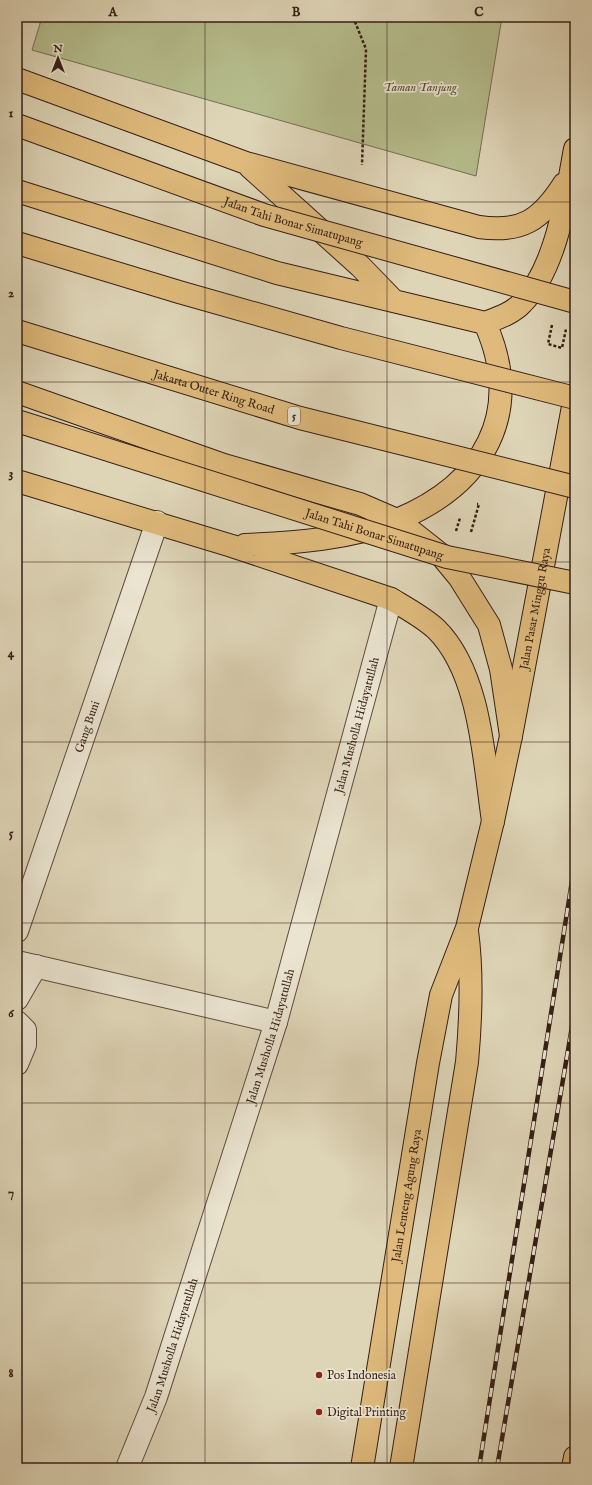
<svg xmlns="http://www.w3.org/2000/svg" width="592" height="1485" font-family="'IM FELL English',serif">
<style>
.green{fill:#b5bc8c;stroke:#766e51}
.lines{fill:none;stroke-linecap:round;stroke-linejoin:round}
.minor-casing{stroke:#604c3e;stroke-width:24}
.primary-casing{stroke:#361f16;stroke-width:24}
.trunk-casing{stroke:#361f16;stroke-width:24}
.path{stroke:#361f16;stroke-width:2.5;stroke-dasharray:3 2;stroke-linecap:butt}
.minor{stroke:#eae4d0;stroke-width:22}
.primary{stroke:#dfba7c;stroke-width:22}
.trunk{stroke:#dfba7c;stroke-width:22}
.rail-casing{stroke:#361f16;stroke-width:4.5}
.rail{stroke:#eae4d0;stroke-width:3;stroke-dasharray:9;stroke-linecap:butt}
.trunk-bridge-casing{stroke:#361f16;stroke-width:24;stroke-linecap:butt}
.motorway-bridge-casing{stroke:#361f16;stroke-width:24;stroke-linecap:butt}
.trunk-bridge{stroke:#dfba7c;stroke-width:22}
.motorway-bridge{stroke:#dfba7c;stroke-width:22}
.grid{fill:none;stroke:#361f16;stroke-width:1;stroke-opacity:0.55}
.poi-dot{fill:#8f2418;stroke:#eae4d0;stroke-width:1.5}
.labels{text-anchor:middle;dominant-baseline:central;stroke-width:3.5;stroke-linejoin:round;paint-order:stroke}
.shield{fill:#eae4d0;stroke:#6c5a4e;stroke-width:1}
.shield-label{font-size:11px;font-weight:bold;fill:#361f16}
.park-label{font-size:12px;font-style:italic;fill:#564634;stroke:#eae4d0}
.street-label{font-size:12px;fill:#361f16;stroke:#eae4d0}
.poi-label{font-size:12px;fill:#361f16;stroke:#eae4d0;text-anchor:start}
.neatline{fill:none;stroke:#361f16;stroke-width:1.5}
.grid-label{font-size:13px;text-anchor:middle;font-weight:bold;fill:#361f16}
</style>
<rect width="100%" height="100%" fill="#ded5b7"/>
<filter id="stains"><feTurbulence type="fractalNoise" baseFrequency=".005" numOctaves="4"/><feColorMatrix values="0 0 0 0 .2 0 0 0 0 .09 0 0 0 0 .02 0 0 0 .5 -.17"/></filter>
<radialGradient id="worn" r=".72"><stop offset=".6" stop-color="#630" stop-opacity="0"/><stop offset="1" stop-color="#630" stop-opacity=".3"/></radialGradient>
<path class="green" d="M42,17h460l-26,159 -444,-126z"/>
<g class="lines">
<defs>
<g id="minor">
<path id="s1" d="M17,931l140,-409"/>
<path d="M17,962l259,60"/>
<path d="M17,999l19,-33"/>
<path d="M17,1022l8,8v15l-8,19"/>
<path id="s2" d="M127,1468l29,-71 120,-375 115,-423"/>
</g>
<g id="primary">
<path id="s3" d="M362,1468l66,-405 13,-68 26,-67 26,-107 18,-85 64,-340"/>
<path d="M401,1468l66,-406c4,-44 6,-87 0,-131"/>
<path d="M573,1468l2,-11"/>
</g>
<path id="trunk" d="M17,79l229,84 233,64c43,6 62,-7 85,-43
M250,167l110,99 34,35
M17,191l260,82 208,50c13,-5 28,-10 37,-20 35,-36 44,-106 53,-154
M17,392l207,73 136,39 37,16 43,34 19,23 30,48 12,44 10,67
M17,481l215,65 159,53c15,9 32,18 45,30 45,44 48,133 57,192
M245,545c50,-2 105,-6 152,-25 87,-36 128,-107 88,-197"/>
</defs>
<use href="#minor" class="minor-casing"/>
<use href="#primary" class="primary-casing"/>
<use href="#trunk" class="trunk-casing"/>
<path class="path" d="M353,17l13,32 -4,116
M552,325l-4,19 14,4 4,-19
M456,531l4,-13
M471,532l8,-28h-2"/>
<use href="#minor" class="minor"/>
<use href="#primary" class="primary"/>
<use href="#trunk" class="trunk"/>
<defs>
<path id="rail" d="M479,1468l96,-606
M497,1468l78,-459"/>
</defs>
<use href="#rail" class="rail-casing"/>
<use href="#rail" class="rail"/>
<defs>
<g id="trunk-bridge">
<path id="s4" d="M17,125l247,90 311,87"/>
<path id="s5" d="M17,421l430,136 128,26"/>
</g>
<g id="motorway-bridge">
<path d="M17,243l162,49 162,46 234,60"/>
<path id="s6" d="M17,331l283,87 275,69"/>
</g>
</defs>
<use href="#trunk-bridge" class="trunk-bridge-casing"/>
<use href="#motorway-bridge" class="motorway-bridge-casing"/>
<use href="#trunk-bridge" class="trunk-bridge"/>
<use href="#motorway-bridge" class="motorway-bridge"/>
</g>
<path class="grid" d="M205,17v1451M387,17v1451M17,202h558M17,382h558M17,562h558M17,742h558M17,923h558M17,1103h558M17,1283h558"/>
<g class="poi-dot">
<circle cx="319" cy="1375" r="4"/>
<circle cx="319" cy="1412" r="4"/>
</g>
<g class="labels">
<rect class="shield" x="288" y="407" width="12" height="18" rx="3"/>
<g class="shield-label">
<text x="294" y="416">5</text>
</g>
<g class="park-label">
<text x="420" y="87">Taman Tanjung</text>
</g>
<g class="street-label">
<text stroke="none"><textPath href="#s4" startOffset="293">Jalan Tahi Bonar Simatupang</textPath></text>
<text stroke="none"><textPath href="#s6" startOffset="206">Jakarta Outer Ring Road</textPath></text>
<text stroke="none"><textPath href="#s5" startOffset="375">Jalan Tahi Bonar Simatupang</textPath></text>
<text stroke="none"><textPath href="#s3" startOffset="878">Jalan Pasar Minggu Raya</textPath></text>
<text stroke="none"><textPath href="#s2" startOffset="778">Jalan Musholla Hidayatullah</textPath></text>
<text stroke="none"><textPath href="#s1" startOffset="216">Gang Buni</textPath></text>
<text stroke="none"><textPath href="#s2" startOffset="455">Jalan Musholla Hidayatullah</textPath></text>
<text stroke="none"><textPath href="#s3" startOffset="276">Jalan Lenteng Agung Raya</textPath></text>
<text stroke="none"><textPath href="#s2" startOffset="131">Jalan Musholla Hidayatullah</textPath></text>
</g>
<g class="poi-label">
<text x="327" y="1375">Pos Indonesia</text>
<text x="327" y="1412">Digital Printing</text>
</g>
</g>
<rect width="592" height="1485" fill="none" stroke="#ded5b7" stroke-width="44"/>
<g transform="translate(58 58)" stroke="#eae4d0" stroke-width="3" paint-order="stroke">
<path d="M0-3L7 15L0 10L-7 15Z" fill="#361f16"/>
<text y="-6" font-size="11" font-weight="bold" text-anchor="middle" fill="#361f16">N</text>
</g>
<rect x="22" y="22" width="548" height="1441" class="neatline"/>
<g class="grid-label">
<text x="113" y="16">A</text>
<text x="296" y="16">B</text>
<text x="479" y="16">C</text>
<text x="11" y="117">1</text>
<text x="11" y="297">2</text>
<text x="11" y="477">3</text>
<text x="11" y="657">4</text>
<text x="11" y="837">5</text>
<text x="11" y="1017">6</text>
<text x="11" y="1197">7</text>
<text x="11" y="1377">8</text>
</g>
<rect width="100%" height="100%" filter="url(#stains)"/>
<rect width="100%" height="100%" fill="url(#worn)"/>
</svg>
